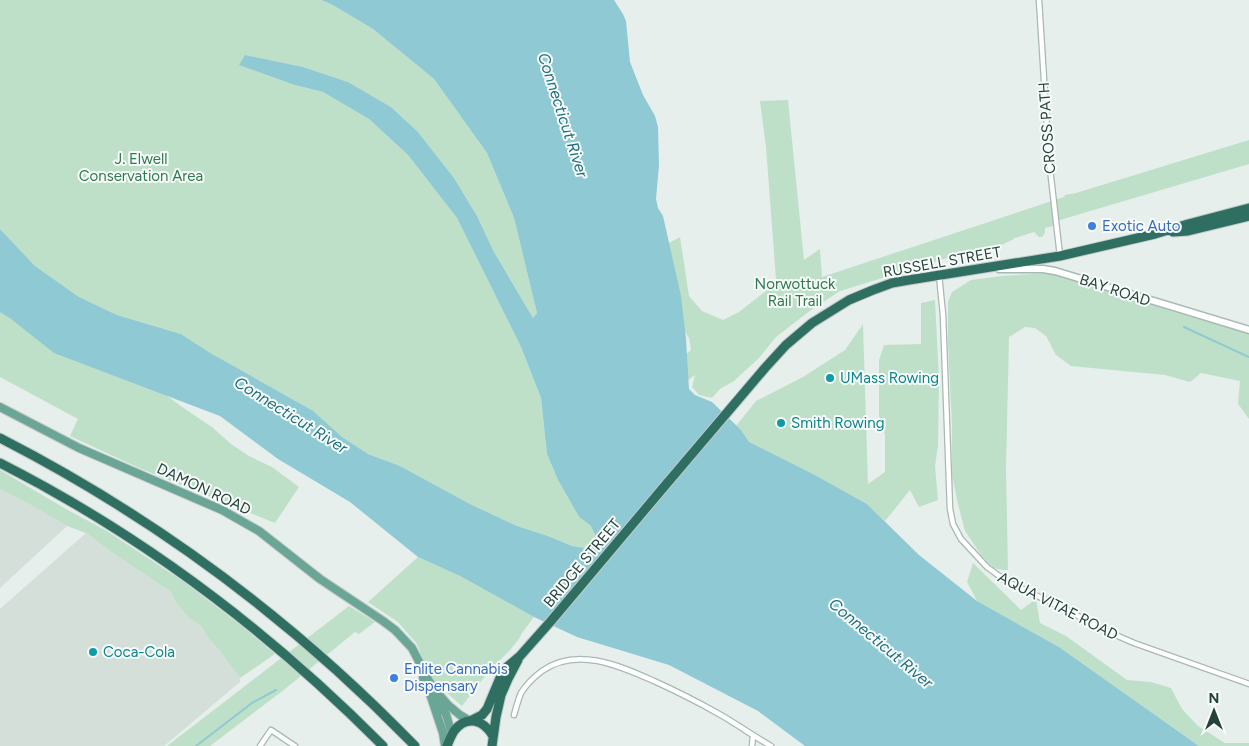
<svg xmlns="http://www.w3.org/2000/svg" width="1249" height="746" font-family="Figtree,sans-serif">
<style>
.built{fill:#d4dfda}
.green{fill:#bfe0c8}
.water{fill:#8ec9d4}
.lines{fill:none;stroke-linecap:round;stroke-linejoin:round}
.stream{stroke:#8ec9d4;stroke-width:2}
.street-casing{stroke:#a8b8b2;stroke-width:7}
.secondary-casing{stroke:#a4bbb3;stroke-width:9}
.primary-casing{stroke:#c2cac8;stroke-width:10}
.highway-casing{stroke:#c2cac8;stroke-width:11}
.street{stroke:#fff;stroke-width:4.5}
.secondary{stroke:#fff;stroke-width:6}
.primary{stroke:#6aa596;stroke-width:8}
.highway{stroke:#2f6f62;stroke-width:9}
.shop-dot{fill:#3f7fe0;stroke:#f7fbf9;stroke-width:2}
.culture-dot{fill:#0f9aa8;stroke:#f7fbf9;stroke-width:2}
.labels{text-anchor:middle;dominant-baseline:central;stroke-width:4;stroke-linejoin:round;paint-order:stroke}
.street-label{font-size:15px;fill:#24423a;stroke:#f7fbf9}
.park-label{font-size:15px;fill:#2d7a4b;stroke:#f7fbf9}
.shop-label{font-size:15px;fill:#366cbe;stroke:#f7fbf9;text-anchor:start}
.culture-label{font-size:15px;fill:#0d838f;stroke:#f7fbf9;text-anchor:start}
.water-label{font-size:16px;font-style:italic;fill:#1c6f80;stroke:#f7fbf9}
</style>
<rect width="100%" height="100%" fill="#e6efeb"/>
<path class="built" d="M0,489l38,20 29,17 -67,62z
M86,533l31,23 54,36 6,12 11,13 14,10 6,11 11,12 21,28v4l-76,64h-164v-137z"/>
<path class="green" d="M0,0h321l10,4 42,25 61,50 53,74 27,65 23,95 -4,5 -39,-66 -17,-36 -23,-38 -36,-46 -27,-25 -43,-25 -45,-15 -58,-12 50,30 28,7 46,27 39,36 49,63 64,129 20,51 6,56 11,26 21,37 11,8 8,15 -1,5 -12,3 -13,-2 -24,-10 -31,-10 -47,-22 -70,-38 -32,-12 -187,-120 -64,-19 -38,-18 -44,-31 -35,-37z
M788,100l16,160 16,-11 2,28 242,-80 1,-2 11,-2 173,-53v24l-189,56 -7,6 -8,2v5l-3,4h-3l-5,-5 -19,6 -3,2 -18,8 -24,3 -130,40 -29,19 -35,27 -17,21 -25,23 -14,8 -8,9 -13,-3 -7,-8 3,-12 -70,53 -9,-17 75,-61 -2,-12 -8,-13 -14,-81 13,-7 9,59 13,15 21,9 16,-8 36,-28 1,-5 -10,-132 -6,-46z
M1048,273l20,5 106,34 75,22v85l-11,-15 2,-23 -39,-8 -11,9 -25,-7 -94,-9 -15,-11 -10,-19 -11,-8 -10,-1 -16,10 -3,132 2,101h-6l-8,-2 -13,-13 -16,-24 -7,-27 -6,-29v-50l-4,-81v-42l4,-10 19,-12 31,-4z
M935,300l4,79 -1,67 -3,20 3,34 -19,7 -9,-17 -25,31 -18,-17 -52,-29 -67,-33 -7,-12 -5,-4 20,-25 47,-24 42,-27 18,-26 5,160 17,-12v-37l-6,-19v-56l5,-15 37,-1v-41z
M0,310l14,11 22,14 127,58 25,18 24,16 19,17 18,12 23,11 27,20 -24,36 -136,-55 -69,-32 8,-17 -78,-42z
M0,470l66,39 41,22 77,51 59,45 32,27 -35,24 -21,-28 -11,-12 -6,-11 -14,-10 -11,-13 -6,-12 -54,-36 -31,-23 -19,-7 -29,-17 -38,-20z
M418,557l42,19 74,41 -12,16 -3,6 -8,10 -22,22 -27,35 -28,-24 -8,-15 -9,-23 -19,-22 -30,-20z
M973,563l48,47 15,-11 4,24 26,13 61,44 24,2 20,6 11,21 16,17 27,17h24v3h-50l-140,-99 -82,-46 -10,-19z
M349,606l26,16 -16,12 -4,-2 -70,57 -75,57h-43z"/>
<path class="water" d="M321,0h293l9,14 3,7 4,41 13,33 12,21 3,11 1,38 -3,34 2,9 5,8 18,80 5,43 3,50 6,6 17,7 29,28 8,12 66,33 52,29 52,51 58,46 82,46 140,99h-394l-47,-35 -89,-46 -92,-28 -43,-20 -74,-41 -42,-19 -68,-55 -72,-43 -58,-43 -166,-63 -43,-34 -11,-7v-83l35,37 44,31 38,18 64,19 31,20 101,57 29,26 26,17 32,12 70,38 47,22 31,10 24,10 13,2 12,-3 1,-5 -8,-15 -11,-8 -21,-37 -11,-26 -6,-56 -20,-51 -64,-129 -49,-63 -39,-36 -46,-27 -28,-7 -56,-20 6,-10 58,12 45,15 43,25 27,25 36,46 23,38 17,36 39,66 4,-5 -23,-95 -27,-65 -53,-74 -61,-50 -42,-25z"/>
<g class="lines">
<path class="stream" d="M1184,327l65,30
M196,746l56,-43 24,-13"/>
<defs>
<path id="street" d="M1039,0l10,160 11,96
M939,275l4,40 7,194 3,15 8,15 26,28 19,14 63,30 35,19 30,13 115,41
M514,715c2,-7 4,-15 7,-22 5,-8 13,-16 21,-22 35,-25 78,-5 112,10 22,10 44,21 65,33 18,10 34,22 52,32
M260,746l11,-16 24,16
M752,746l1,-10"/>
<path id="secondary" d="M999,269h44l12,2 194,59"/>
<path id="primary" d="M0,407l79,41 143,62 37,21 61,48 63,42 12,9 17,18 17,33 7,10 12,14 12,10 10,6
M423,678l6,15 17,21 6,21
M431,697l12,36 2,13"/>
<path id="highway" d="M1173,232l15,-1 61,-15
M0,438c154,79 294,183 415,308
M0,463c142,72 271,170 383,283
M470,721l12,-6 5,-6 13,-31 7,-11 13,-11 31,-35 112,-133 102,-120 21,-23 26,-22 37,-23 24,-10 19,-7 17,-3 151,-24 95,-22 33,-10 61,-16
M447,746c2,-5 4,-10 7,-15 12,-16 29,-12 39,5
M492,746l4,-29 5,-22 7,-16 10,-19"/>
</defs>
<use href="#street" class="street-casing"/>
<use href="#secondary" class="secondary-casing"/>
<use href="#primary" class="primary-casing"/>
<use href="#highway" class="highway-casing"/>
<use href="#street" class="street"/>
<use href="#secondary" class="secondary"/>
<use href="#primary" class="primary"/>
<use href="#highway" class="highway"/>
</g>
<g class="shop-dot">
<circle cx="1092" cy="226" r="5"/>
<circle cx="394" cy="678" r="5"/>
</g>
<g class="culture-dot">
<circle cx="830" cy="378" r="5"/>
<circle cx="781" cy="423" r="5"/>
<circle cx="93" cy="652" r="5"/>
</g>
<g class="labels">
<g class="street-label">
<text transform="translate(1047 128) rotate(-94)">CROSS PATH</text>
<text transform="translate(942 262) rotate(-10)">RUSSELL STREET</text>
<text transform="translate(1115 290) rotate(18)">BAY ROAD</text>
<text transform="translate(204 489) rotate(25)">DAMON ROAD</text>
<text transform="translate(582 563) rotate(-50)">BRIDGE STREET</text>
<text transform="translate(1058 606) rotate(27)">AQUA VITAE ROAD</text>
</g>
<g class="park-label">
<text x="141" y="159">J. Elwell<tspan x="141" dy="17">Conservation Area</tspan></text>
<text x="795" y="284">Norwottuck<tspan x="795" dy="17">Rail Trail</tspan></text>
</g>
<g class="shop-label">
<text x="1102" y="226">Exotic Auto</text>
<text x="404" y="669">Enlite Cannabis<tspan x="404" dy="17">Dispensary</tspan></text>
</g>
<g class="culture-label">
<text x="840" y="378">UMass Rowing</text>
<text x="791" y="423">Smith Rowing</text>
<text x="103" y="652">Coca-Cola</text>
</g>
<g class="water-label">
<text transform="translate(563 115) rotate(72)">Connecticut River</text>
<text transform="translate(291 415) rotate(32)">Connecticut River</text>
<text transform="translate(881 643) rotate(40)">Connecticut River</text>
</g>
</g>
<g transform="translate(1214 711)" stroke="#f7fbf9" stroke-width="4" paint-order="stroke">
<path d="M0-4L9 19L0 12L-9 19Z" fill="#24423a"/>
<text y="-8" font-size="14" font-weight="bold" text-anchor="middle" fill="#24423a">N</text>
</g>
</svg>
